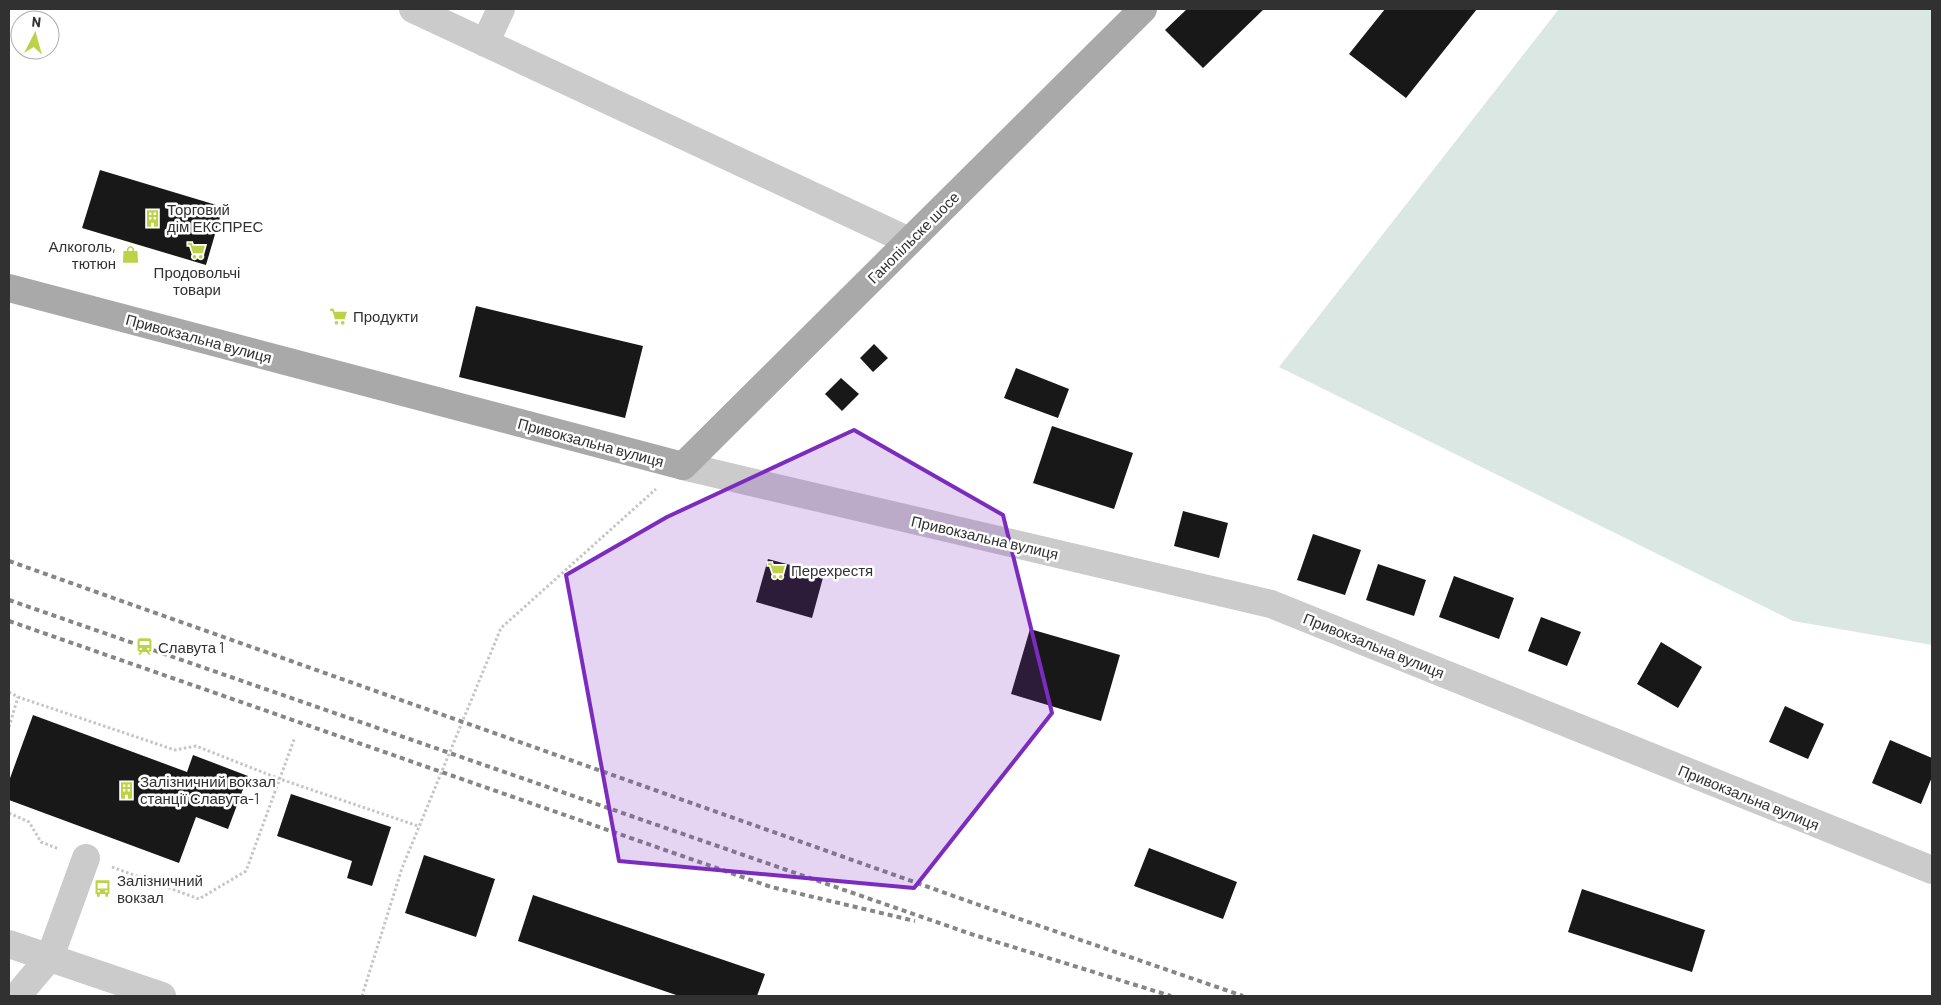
<svg xmlns="http://www.w3.org/2000/svg" width="1941" height="1005" font-family="Barlow,sans-serif">
<style>
.green{fill:#dae7e2}
.building{fill:#181818}
.lines{fill:none;stroke-linecap:round;stroke-linejoin:round}
.path{stroke:#c5c5c5;stroke-width:3;stroke-dasharray:2.5 2.5;stroke-linecap:butt}
.minor{stroke:#cbcbcb;stroke-width:28}
.major{stroke:#a9a9a9;stroke-width:28}
.rail{stroke:#868686;stroke-width:4;stroke-dasharray:5 4;stroke-linecap:butt}
.marked{fill:#7b2cbf;fill-opacity:0.2;stroke:#7b2cbf;stroke-width:4;stroke-linejoin:round}
.labels{text-anchor:middle;dominant-baseline:central;stroke-width:5;stroke-linejoin:round;paint-order:stroke}
.poi-label{font-size:15px;fill:#313131;stroke:#fff;text-anchor:start}
.street-label{font-size:15px;fill:#313131;stroke:#fff}
</style>
<rect width="100%" height="100%" fill="#fff"/>
<path class="green" d="M1559,9h373v636l-139,-24 -514,-254z"/>
<path class="building" d="M1187,9h77l-61,59 -38,-38z
M1385,9h92l-71,89 -57,-44z
M100,170l123,37 -17,58 -124,-37z
M476,306l167,40 -18,72 -166,-41z
M874,344l14,14 -15,14 -13,-14z
M1016,368l53,21 -11,29 -54,-20z
M841,378l18,16 -17,17 -17,-17z
M1052,426l81,27 -19,56 -81,-26z
M1183,511l45,12 -9,35 -45,-12z
M1313,534l48,16 -16,45 -48,-15z
M768,559l56,15 -12,44 -56,-16z
M1378,564l48,16 -12,36 -48,-16z
M1454,576l60,22 -15,41 -60,-22z
M1541,617l40,15 -14,34 -39,-15z
M1030,629l90,26 -19,66 -90,-27z
M1661,642l41,25 -24,41 -41,-24z
M1785,706l39,18 -16,35 -39,-17z
M33,715l154,57 6,-17 55,21 -20,53 -32,-12 -17,46 -170,-63v-19z
M1890,740l42,18v19l-11,27 -49,-21z
M291,794l100,33 -19,59 -25,-8 5,-17 -75,-25z
M1149,848l88,34 -14,37 -89,-33z
M424,855l71,24 -19,58 -71,-24z
M1582,889l123,41 -13,42 -124,-40z
M533,895l232,79 -8,22h-78l-161,-55z"/>
<g class="lines">
<path class="path" d="M9,692l9,5 157,53 21,-4 84,33 138,47
M9,727l9,-30
M9,813l20,9 12,20 18,7
M112,867l87,32 47,-28 49,-134
M362,996l40,-128 99,-240 155,-139"/>
<path class="minor" d="M413,9l496,232
M485,43l16,-34
M683,466l588,138 661,266
M9,944l153,52
M17,996l33,-39 36,-99"/>
<path class="major" d="M9,288l674,178 460,-457"/>
<path class="rail" d="M9,561l973,345 261,90
M9,600l962,334 200,62
M9,621l762,266 144,34"/>
</g>
<path class="marked" d="M854,430l149,85 49,198 -138,175 -295,-27 -53,-286 101,-58z"/>
<defs>
<symbol id="building-bare" viewBox="-9 -9 18 18"><path d="M-4-6H4V6H1V3H-1V6H-4ZM-2.5-4.3h1.7v1.8h-1.7ZM.8-4.3h1.7v1.8H.8ZM-2.5-1h1.7V.8h-1.7ZM.8-1h1.7V.8H.8Z" fill="#bed248" stroke="#fff" stroke-width="2.5" paint-order="stroke"/></symbol>
<symbol id="supermarket-bare" viewBox="-9 -9 18 18"><path d="M-6-5.5h2.5l.6 2H6L4.5 2H-2.5L-4.4-4H-6ZM-1.5 3.2a1.3 1.3 0 1 0 .1 0ZM3 3.2a1.3 1.3 0 1 0 .1 0Z" fill="#bed248" stroke="#fff" stroke-width="2.5" paint-order="stroke"/></symbol>
<symbol id="shop-bare" viewBox="-9 -9 18 18"><path d="M-5-2.5h2.3a2.7 3.5 0 0 1 5.4 0H5L5.5 6h-11ZM-1.5-2.5h3a1.5 2.3 0 0 0-3 0Z" fill="#bed248" stroke="#fff" stroke-width="2.5" paint-order="stroke"/></symbol>
<symbol id="station-bare" viewBox="-9 -9 18 18"><path d="M-3-6H3Q5-6 5-4V2Q5 4 3 4L4.5 6H3L1.5 4h-3L-3 6H-4.5L-3 4Q-5 4-5 2V-4Q-5-6-3-6ZM-3.5-4v3h7v-3ZM-3.5 1v1.5H-2V1ZM2 1v1.5H3.5V1Z" fill="#bed248" stroke="#fff" stroke-width="2.5" paint-order="stroke"/></symbol>
<symbol id="bus-bare" viewBox="-9 -9 18 18"><path d="M-5-6H5V4H4V6H2V4H-2V6H-4V4H-5ZM-3.5-4V0h7V-4ZM-3.5 1.2v1.5H-2V1.2ZM2 1.2v1.5H3.5V1.2Z" fill="#bed248" stroke="#fff" stroke-width="2.5" paint-order="stroke"/></symbol>
</defs>
<g fill-rule="evenodd">
<use href="#building-bare" x="140" y="206" width="25" height="25"/>
<use href="#supermarket-bare" x="184" y="238" width="25" height="25"/>
<use href="#shop-bare" x="118" y="242" width="25" height="25"/>
<use href="#supermarket-bare" x="326" y="304" width="25" height="25"/>
<use href="#supermarket-bare" x="764" y="558" width="25" height="25"/>
<use href="#station-bare" x="132" y="634" width="25" height="25"/>
<use href="#building-bare" x="114" y="778" width="25" height="25"/>
<use href="#bus-bare" x="90" y="876" width="25" height="25"/>
</g>
<g class="labels">
<g class="poi-label">
<text x="167" y="209">Торговий<tspan x="167" dy="17">дім ЕКСПРЕС</tspan></text>
<text x="116" y="246" text-anchor="end">Алкоголь,<tspan x="116" dy="17">тютюн</tspan></text>
<text x="197" y="272" text-anchor="middle">Продовольчі<tspan x="197" dy="17">товари</tspan></text>
<text x="353" y="316">Продукти</text>
<text x="791" y="570">Перехрестя</text>
<text x="158" y="647">Славута 1</text>
<text x="140" y="781">Залізничний вокзал<tspan x="140" dy="17">станції Славута-1</tspan></text>
<text x="117" y="880">Залізничний<tspan x="117" dy="17">вокзал</tspan></text>
</g>
<g class="street-label">
<text transform="translate(913 237) rotate(-45)">Ганопільске шосе</text>
<text transform="translate(199 338) rotate(15)">Привокзальна вулиця</text>
<text transform="translate(591 442) rotate(15)">Привокзальна вулиця</text>
<text transform="translate(985 537) rotate(13)">Привокзальна вулиця</text>
<text transform="translate(1374 645) rotate(22)">Привокзальна вулиця</text>
<text transform="translate(1749 797) rotate(22)">Привокзальна вулиця</text>
</g>
</g>
<rect width="1941" height="1005" fill="none" stroke="#313131" stroke-width="20"/>
<g transform="translate(35 35) rotate(6)"><circle r="24" fill="#ffffff" stroke="#adadad"/>
<path d="M0-4L9 19L0 12L-9 19Z" fill="#bed248"/>
<text y="-8" font-size="14" font-weight="bold" text-anchor="middle" fill="#313131">N</text>
</g>
</svg>
